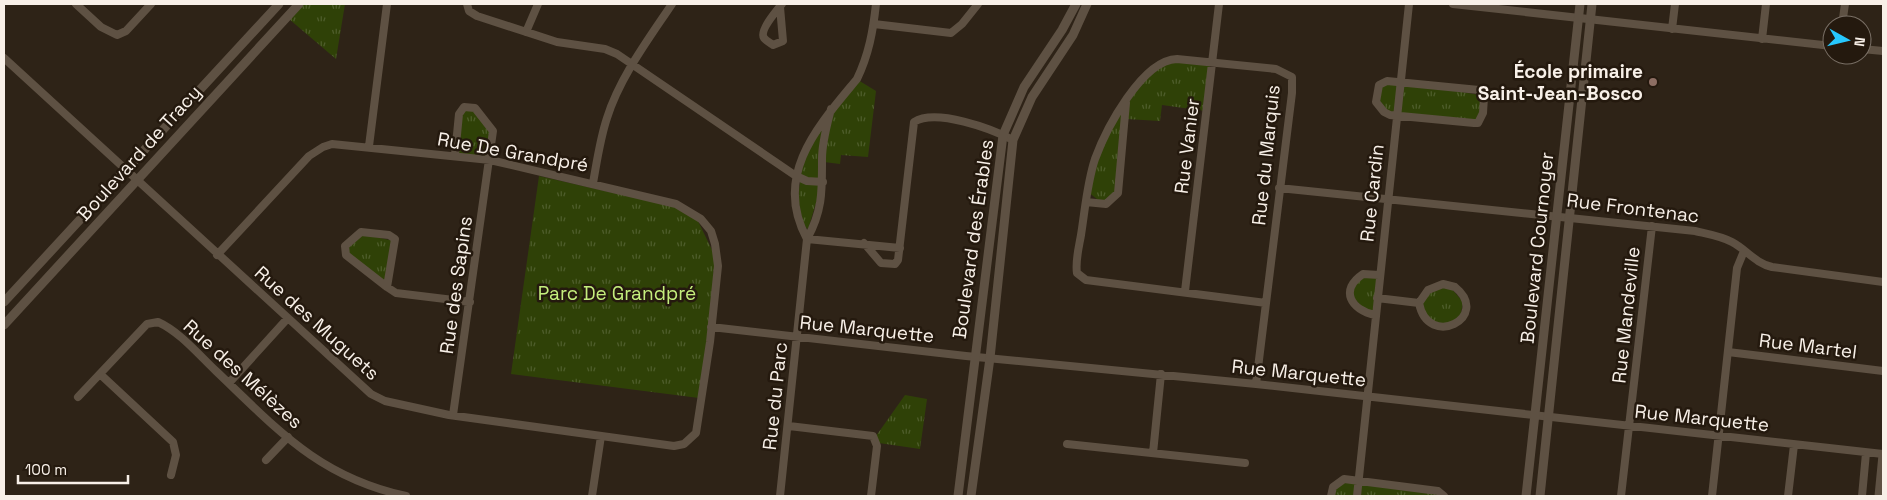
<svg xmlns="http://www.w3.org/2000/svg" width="1887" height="500" font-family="'Space Grotesk',sans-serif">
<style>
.park{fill:url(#park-tufts)}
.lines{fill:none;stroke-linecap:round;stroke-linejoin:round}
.minor{stroke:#5e5143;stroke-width:8}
.tertiary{stroke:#5e5143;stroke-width:9}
.education-dot{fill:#8d6e63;stroke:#24190e;stroke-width:2}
.labels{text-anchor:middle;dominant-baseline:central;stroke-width:5;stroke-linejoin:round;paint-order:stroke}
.poi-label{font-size:19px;font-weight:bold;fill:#f8f0e8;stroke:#24190e;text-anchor:end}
.street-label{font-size:19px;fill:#f8f0e8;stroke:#24190e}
.park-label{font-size:19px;fill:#c5ef7d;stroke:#24190e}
</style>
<defs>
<pattern id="park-tufts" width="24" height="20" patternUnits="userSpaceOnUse" patternTransform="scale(1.25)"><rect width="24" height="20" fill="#2f4107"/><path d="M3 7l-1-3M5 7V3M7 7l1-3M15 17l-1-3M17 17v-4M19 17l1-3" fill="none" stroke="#4e5d2b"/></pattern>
</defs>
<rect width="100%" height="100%" fill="#2e2317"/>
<path class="park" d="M302,4h43l-9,55 -47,-40z
M1170,60l40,4 -5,47 -43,-6 -2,16 -34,-2 -7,69 -17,15 -14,-11 13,-51 46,-65z
M858,80l18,11 -8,66 -27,-2 -1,9 -16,-2 8,-52z
M1400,81l79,14 3,2 -3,24 -85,-6 -17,-10 3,-19z
M466,109l8,1 16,19v31l-34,-6 4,-40z
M827,117l-6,70 -13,42 -5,-4 -5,-27 5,-39z
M539,176l145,33 13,10 18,37 -6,72 -10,70 -188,-24z
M362,234l32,7 -10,45 -36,-32v-12z
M1379,275l-4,40 -9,-3 -15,-18 8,-16z
M1437,287l14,1 12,14 -3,16 -10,8 -21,-6 -10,-17z
M905,395l22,4 -7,50 -41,-6 -3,-7z
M1341,481l99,12 3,3h-112z"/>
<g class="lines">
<path class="minor" d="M76,4l25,23 16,8 9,-4 25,-27
M467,4l2,7 8,5 80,26 48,7 12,5 179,122 11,5 16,1
M1453,4l379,42
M780,7l3,34 -10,4c-2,-2 -7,-4 -9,-7 -5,-7 13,-28 18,-34
M874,24l77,9 11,-9 16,-20
M1842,25l3,-21
M1672,29l3,-25
M526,32l12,-28
M1762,39l4,-35
M1862,49l21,2
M4,58l367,336 14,7 64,14 225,31 10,-2 12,-11 14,-91 8,-76 -3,-22 -4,-13 -10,-12 -25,-15 -186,-44 -158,-16 -9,3 -14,9 -92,99
M1387,81l92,9 5,7 -1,16 -5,10h-4l-84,-8 -6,-3 -8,-10 3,-17z
M369,146l18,-142
M593,183c4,-22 7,-44 14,-65 13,-41 41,-78 65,-114
M1279,188l416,43c13,3 26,5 37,11 15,8 23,21 40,25l111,15
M1086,202l20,2 12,-11 8,-90
M361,232l28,3 6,4 -8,48 -41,-32 -1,-9z
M807,239c-35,-64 12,-114 50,-160 12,-25 16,-48 19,-75
M807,239l93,9
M864,243l17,20 14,1 3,-4 16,-138c22,-14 78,7 99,18
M1443,284l12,3c37,30 -27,63 -36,16l9,-13z
M387,287l9,6 74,9
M1185,291l34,-287
M1377,298l42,5
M1375,315c-24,-5 -36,-25 -12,-41l16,1
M711,327l255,29 290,28 627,70
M1728,352l155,19
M100,374l73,68 3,13 -5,20
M229,383l58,-64
M1256,384l36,-291v-16l-16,-8 -99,-10c-35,1 -71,70 -82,100 -8,24 -10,51 -14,76 -2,12 -6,26 -4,38l9,7 180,23
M78,397l69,-73 11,-2c22,10 40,32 58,49 62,59 103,106 190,125
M453,415l40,-284 -18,-23 -11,-1 -5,7 -4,41
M789,426l84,10 4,10 -6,50
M1067,444l178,19
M1153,453l8,-79
M266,460l22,-23
M592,496l9,-60
M780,496l27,-257c16,-29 15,-49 15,-80 0,-17 5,-34 9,-50
M1331,496l2,-9 11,-8 94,12 6,5
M1357,496l52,-492
M1621,496l31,-270
M1712,496l25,-228 7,-17
M1788,496l6,-51
M1862,496l4,-43"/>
<path class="tertiary" d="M4,302l275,-298
M4,325l295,-321
M958,496l45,-361 21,-48 38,-57 14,-26
M971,496l19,-138 23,-218 19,-43 41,-62 14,-31
M1526,496l54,-492
M1540,496l52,-492
M1879,496l4,-41"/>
</g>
<circle class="education-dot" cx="1653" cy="82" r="5"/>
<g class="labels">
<g class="poi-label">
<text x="1643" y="71">École primaire<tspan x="1643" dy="22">Saint-Jean-Bosco</tspan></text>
</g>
<g class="street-label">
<text transform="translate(1187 146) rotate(-83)">Rue Vanier</text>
<text transform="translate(513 152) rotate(10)">Rue De Grandpré</text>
<text transform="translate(139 153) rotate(-48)">Boulevard de Tracy</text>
<text transform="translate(1266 155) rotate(-84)">Rue du Marquis</text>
<text transform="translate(1372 193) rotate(-84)">Rue Cardin</text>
<text transform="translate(1633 208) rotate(7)">Rue Frontenac</text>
<text transform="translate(973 239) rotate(-82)">Boulevard des Érables</text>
<text transform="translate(1537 248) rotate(-84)">Boulevard Cournoyer</text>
<text transform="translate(456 285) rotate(-82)">Rue des Sapins</text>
<text transform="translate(1626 315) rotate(-84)">Rue Mandeville</text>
<text transform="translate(317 323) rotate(42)">Rue des Muguets</text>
<text transform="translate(867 329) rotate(6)">Rue Marquette</text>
<text transform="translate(1808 346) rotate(7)">Rue Martel</text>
<text transform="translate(1299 373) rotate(6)">Rue Marquette</text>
<text transform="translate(243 374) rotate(42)">Rue des Mélèzes</text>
<text transform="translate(775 396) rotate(-84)">Rue du Parc</text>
<text transform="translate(1702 418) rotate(6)">Rue Marquette</text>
</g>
<g class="park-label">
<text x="617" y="293">Parc De Grandpré</text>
</g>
</g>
<rect width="1887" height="500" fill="none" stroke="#f8f0e8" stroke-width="10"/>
<g transform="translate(1847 40) rotate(98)"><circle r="24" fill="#24190e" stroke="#796f65"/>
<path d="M0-4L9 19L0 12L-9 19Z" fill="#27c8fe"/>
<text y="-8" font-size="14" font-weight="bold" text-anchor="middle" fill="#f8f0e8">N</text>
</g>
<path d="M18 475v8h110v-8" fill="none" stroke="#f8f0e8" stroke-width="2.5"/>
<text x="25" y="475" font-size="15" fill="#f8f0e8" stroke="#24190e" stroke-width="4" paint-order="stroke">100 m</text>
</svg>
